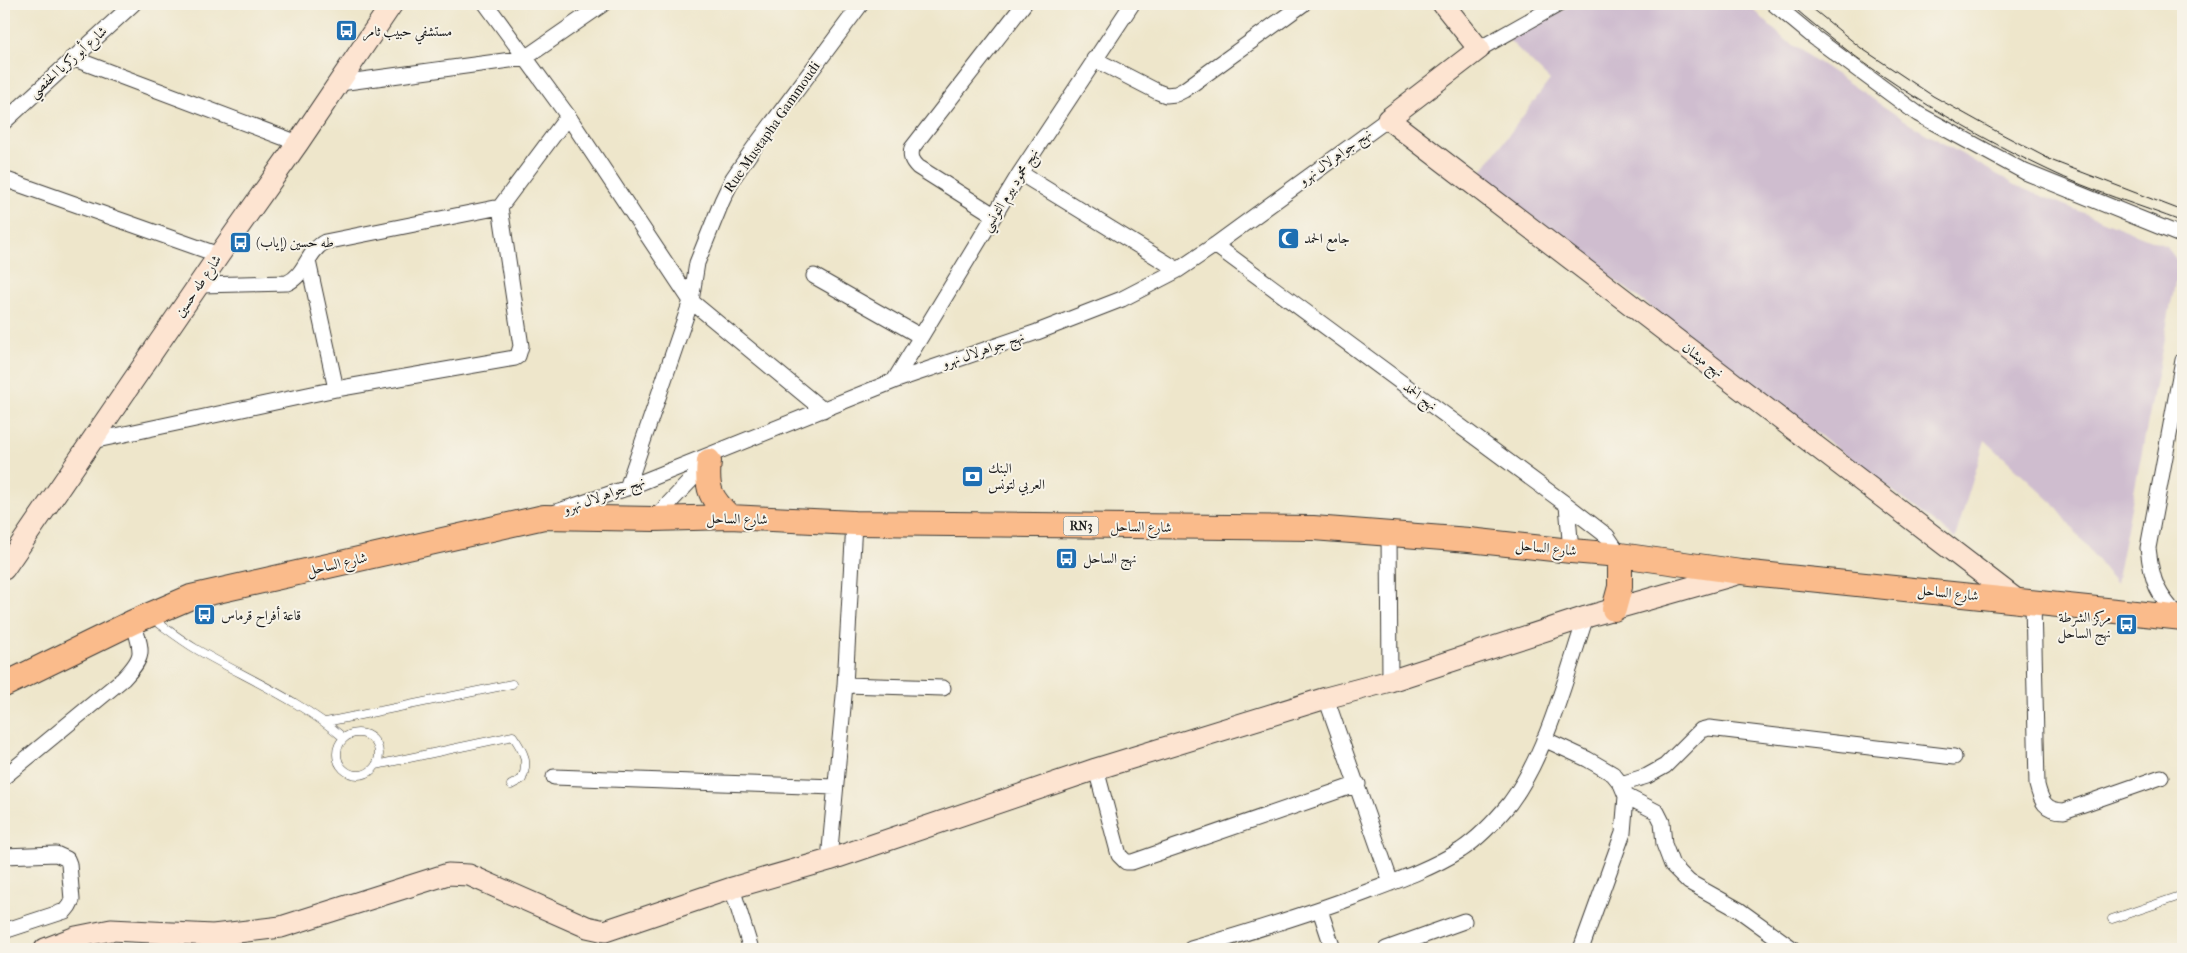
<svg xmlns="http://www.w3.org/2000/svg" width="2187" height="953" font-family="'IM FELL French Canon',Amiri,serif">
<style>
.industrial{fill:#cfbdcf}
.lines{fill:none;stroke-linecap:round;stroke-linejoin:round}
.lane-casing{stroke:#3c3a36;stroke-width:9}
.street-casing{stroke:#3c3a36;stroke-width:17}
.secondary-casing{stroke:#3c3a36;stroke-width:23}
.primary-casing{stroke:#3c3a36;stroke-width:26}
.lane{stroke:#fff;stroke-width:8}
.street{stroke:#fff;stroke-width:15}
.secondary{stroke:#fde4d1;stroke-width:21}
.primary{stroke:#fabb8b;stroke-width:24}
.tram{stroke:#1c1c1c;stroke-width:1}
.labels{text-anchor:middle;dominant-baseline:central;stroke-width:4;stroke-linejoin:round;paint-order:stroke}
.shield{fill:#f7f3e8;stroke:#5e5c59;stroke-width:1}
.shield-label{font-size:12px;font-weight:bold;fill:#1c1c1c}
.poi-label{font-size:14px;fill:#1c1c1c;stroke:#f7f3e8;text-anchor:start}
.street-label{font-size:14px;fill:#1c1c1c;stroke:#f7f3e8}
</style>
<rect width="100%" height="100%" fill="#f7f3e8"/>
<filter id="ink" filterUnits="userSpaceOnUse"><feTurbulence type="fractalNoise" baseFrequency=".02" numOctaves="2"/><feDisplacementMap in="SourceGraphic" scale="10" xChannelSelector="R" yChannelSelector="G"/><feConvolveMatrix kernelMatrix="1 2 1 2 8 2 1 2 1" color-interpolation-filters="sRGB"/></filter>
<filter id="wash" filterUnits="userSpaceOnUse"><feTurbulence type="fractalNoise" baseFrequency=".0096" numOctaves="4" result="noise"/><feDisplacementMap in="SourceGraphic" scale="20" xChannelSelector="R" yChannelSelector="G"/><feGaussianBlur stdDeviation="1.12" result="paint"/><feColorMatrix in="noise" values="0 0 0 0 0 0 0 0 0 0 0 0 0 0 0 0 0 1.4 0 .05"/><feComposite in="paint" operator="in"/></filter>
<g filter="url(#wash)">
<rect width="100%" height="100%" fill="#eee6cb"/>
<path class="industrial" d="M1574,4h174l36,35 127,86 108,62 147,59 13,17 -63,321 -63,-81 -68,-63 -30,98 -477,-362 72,-96 -41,-40z"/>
</g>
<g filter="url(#ink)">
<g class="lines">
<defs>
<path id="lane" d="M153,619c14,10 28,21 43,30 50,29 104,51 148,89
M326,722l186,-38
M337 754a21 21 0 1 1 42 0a21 21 0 1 1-42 0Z
M376,765l137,-29c11,16 16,25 9,43l-11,6
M2112,919l71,-24"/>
<path id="street" d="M486,4l82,112 123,185 132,109
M1774,4l41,34 103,76 107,58 158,64
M1479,49l80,-45
M72,58l226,85
M1094,59l64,33 8,3 10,-1 8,-4 119,-86
M340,83l185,-25 78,-54
M4,122l129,-118
M1020,173l158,97
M4,179l215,76
M994,215l-76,-48c-6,-6 -8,-10 -6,-19l112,-144
M1215,245l352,260 40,31 13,19
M308,261l28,128
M814,276l106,60
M200,285l87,-2c19,-8 20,-32 38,-41l175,-35
M894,381l126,-208 112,-169
M92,441l244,-52 179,-31 3,-2 3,-10 -21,-139 68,-91
M627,488l64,-187 6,-38 25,-62 11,-23 20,-29 108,-145
M1567,505l4,46
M556,512l71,-24 267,-107 143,-49 85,-33 56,-29 37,-25 173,-126
M654,519l56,-59
M1389,533l1,148
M2033,602l4,183c4,16 8,26 27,26l97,-34
M2181,620c-24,-26 -29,-37 -33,-72l35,-188
M845,685l98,3
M1326,698l65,185
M1544,739l43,20 26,15 8,10 5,12 -3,37 -42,116
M1096,769l23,86 7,7h6l226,-78
M4,777l119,-98c23,-24 19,-27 10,-57
M554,777l281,10
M1621,784l26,-8 18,-10 36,-36 8,-2 245,29
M1626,796l31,16 5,10 2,22 8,21 17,17 50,28 54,39
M4,856l52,-2 11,5 2,5 3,36 -3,6 -4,5 -61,20
M829,860l16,-175 9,-162
M732,888l19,61
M1320,910l13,39
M1191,949c59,-17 118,-35 176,-57 32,-12 65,-24 94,-42 18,-12 35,-30 49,-47 37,-50 56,-127 76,-186
M1386,949l78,-28"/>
<path id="secondary" d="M1443,4l36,45 -91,70 629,481
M4,569l215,-314 79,-112 94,-139
M45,949l31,-12 35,-7 102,5 68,-8 167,-53 21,1 118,52 18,4 127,-43 97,-28 267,-91 230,-71 64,-17 196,-64 155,-44"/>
<path id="primary" d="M709,461c-3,28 1,37 21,56
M1614,609l6,-22v-32
M4,685l129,-63 58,-25 353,-80 110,2 76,-2 124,6 459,5 156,12 102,11 49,4 121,17 442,46"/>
</defs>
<use href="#lane" class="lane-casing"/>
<use href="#street" class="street-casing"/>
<use href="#secondary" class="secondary-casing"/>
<use href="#primary" class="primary-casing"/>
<use href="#lane" class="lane"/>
<use href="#street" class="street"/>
<use href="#secondary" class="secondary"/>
<use href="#primary" class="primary"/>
<path class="tram" d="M1790,4c76,67 167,123 258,166 43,21 91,35 135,52
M1807,4l54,44 72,48 61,34 59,31 130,50"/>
</g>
</g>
<defs>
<symbol id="bus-square" viewBox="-11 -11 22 22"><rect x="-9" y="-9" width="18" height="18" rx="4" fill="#1f6fb2" stroke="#f7f3e8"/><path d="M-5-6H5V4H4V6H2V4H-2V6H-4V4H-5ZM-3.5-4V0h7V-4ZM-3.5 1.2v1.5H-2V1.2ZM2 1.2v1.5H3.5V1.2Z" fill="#fff"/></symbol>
<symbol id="mosque-square" viewBox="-11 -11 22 22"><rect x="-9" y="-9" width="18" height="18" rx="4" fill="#1f6fb2" stroke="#f7f3e8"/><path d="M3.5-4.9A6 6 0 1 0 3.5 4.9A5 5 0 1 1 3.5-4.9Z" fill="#fff"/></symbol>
<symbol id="bank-square" viewBox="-11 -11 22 22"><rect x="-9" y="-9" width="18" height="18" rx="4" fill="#1f6fb2" stroke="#f7f3e8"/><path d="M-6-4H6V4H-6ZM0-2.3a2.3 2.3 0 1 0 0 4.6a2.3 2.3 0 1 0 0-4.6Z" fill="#fff"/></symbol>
</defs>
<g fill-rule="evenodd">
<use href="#bus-square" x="334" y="18" width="25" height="25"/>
<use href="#mosque-square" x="1276" y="226" width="25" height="25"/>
<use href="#bus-square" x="228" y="230" width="25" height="25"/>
<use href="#bank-square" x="960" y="464" width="25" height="25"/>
<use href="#bus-square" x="1054" y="546" width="25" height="25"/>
<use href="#bus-square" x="192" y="602" width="25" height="25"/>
<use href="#bus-square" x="2114" y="612" width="25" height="25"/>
</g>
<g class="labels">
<rect class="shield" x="1063.5" y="516.5" width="35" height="19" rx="4"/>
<g class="shield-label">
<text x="1081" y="526">RN3</text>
</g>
<g class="poi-label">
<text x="363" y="31">مستشفي حبيب ثامر</text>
<text x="1304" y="238">جامع الحمد</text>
<text x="256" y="242">طه حسين (إياب)</text>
<text x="988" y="468">البنك<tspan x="988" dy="16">العربي لتونس</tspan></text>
<text x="1083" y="558">نهج الساحل</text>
<text x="221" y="615">قاعة أفراح قرماس</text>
<text x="2111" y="617" text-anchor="end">مركز الشرطة<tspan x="2111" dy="16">نهج الساحل</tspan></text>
</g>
<g class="street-label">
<text transform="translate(68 62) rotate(-42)">شارع أبو زكريا الحفصي</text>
<text transform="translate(772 127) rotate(-55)">Rue Mustapha Gammoudi</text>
<text transform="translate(1335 157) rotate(-36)">نهج جواهرلال نهرو</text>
<text transform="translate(1010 190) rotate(-58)">نهج محمود بيرم التونسي</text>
<text transform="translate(198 286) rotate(-56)">شارع طه حسين</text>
<text transform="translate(983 350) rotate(-19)">نهج جواهرلال نهرو</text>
<text transform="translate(1703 360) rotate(37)">نهج ميشان</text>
<text transform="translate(1420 396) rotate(36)">نهج الحمد</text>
<text transform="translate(604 495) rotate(-20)">نهج جواهرلال نهرو</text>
<text transform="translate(737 519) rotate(1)">شارع الساحل</text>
<text transform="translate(1141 527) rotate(1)">شارع الساحل</text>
<text transform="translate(1546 548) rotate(6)">شارع الساحل</text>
<text transform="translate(337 564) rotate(-13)">شارع الساحل</text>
<text transform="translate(1948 593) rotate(6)">شارع الساحل</text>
</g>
</g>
<rect width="2187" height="953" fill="none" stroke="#f7f3e8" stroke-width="20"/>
</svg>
